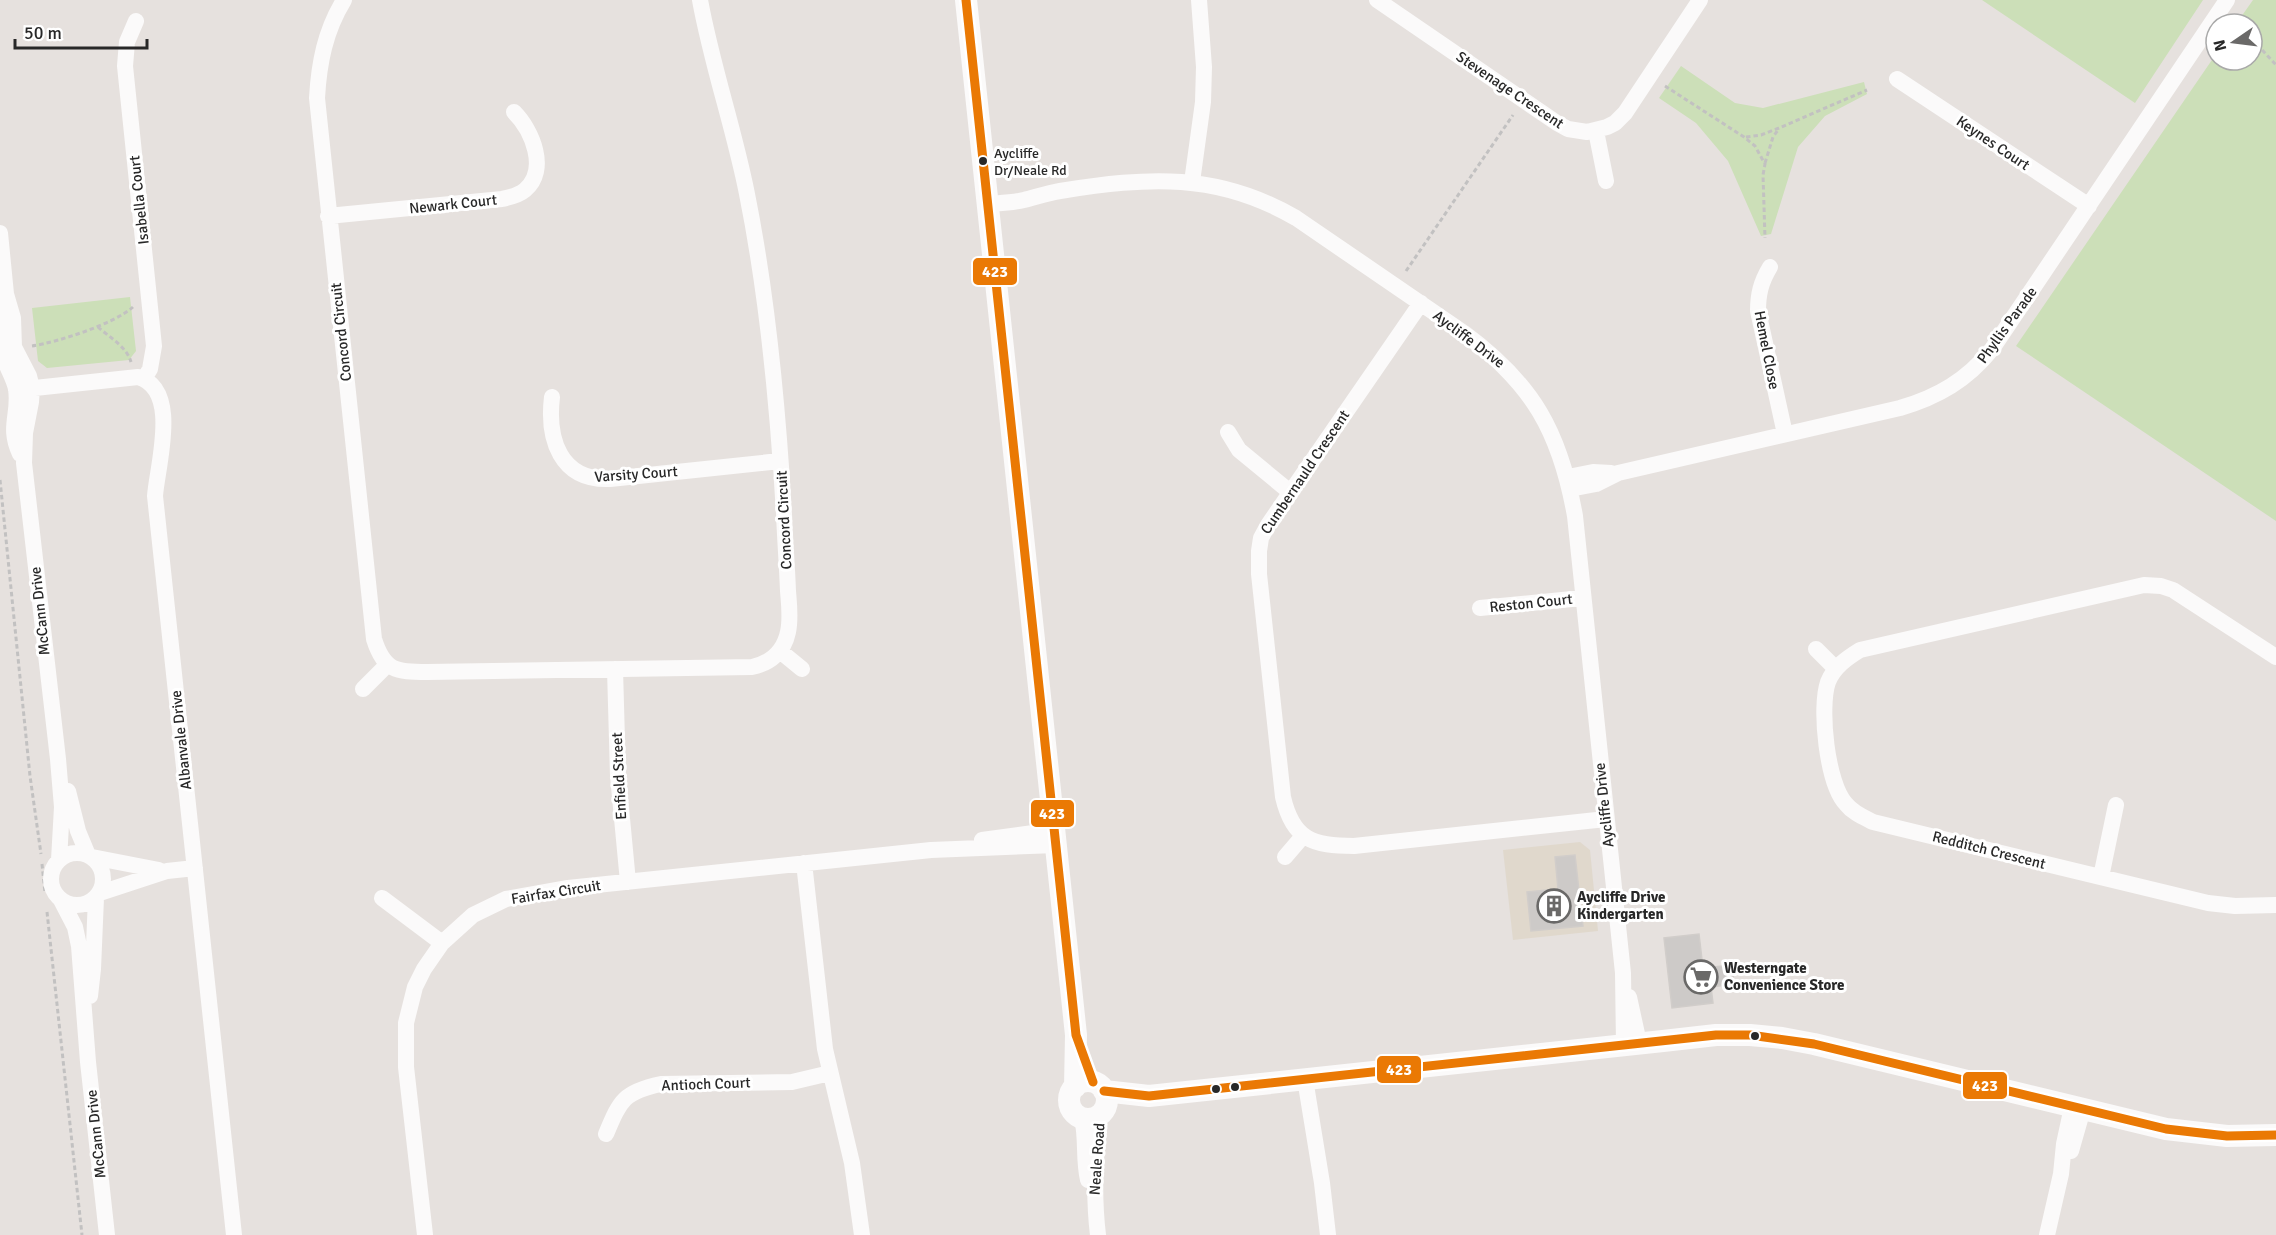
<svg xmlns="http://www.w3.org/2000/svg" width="2276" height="1235" font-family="Signika,sans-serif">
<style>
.education{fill:#e0d8cc}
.grass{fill:#ccdfb8}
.building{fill:#cdcac8;stroke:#d1cdca;stroke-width:1.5}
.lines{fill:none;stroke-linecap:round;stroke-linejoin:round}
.path{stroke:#c2c1c1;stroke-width:3;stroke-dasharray:4.5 3;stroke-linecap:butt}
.street{stroke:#fbfafa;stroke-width:16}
.secondary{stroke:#fbfafa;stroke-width:22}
.bus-1-casing{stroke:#fff;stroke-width:14}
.bus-1{stroke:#ea7904;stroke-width:9}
.bus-dot{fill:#282828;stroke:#fff;stroke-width:2}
.labels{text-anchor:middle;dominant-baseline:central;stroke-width:6;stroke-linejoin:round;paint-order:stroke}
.bus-label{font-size:14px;fill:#282828;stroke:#fff;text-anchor:start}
.street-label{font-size:15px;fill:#282828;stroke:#fff}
.poi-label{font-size:15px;font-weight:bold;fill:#282828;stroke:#fff;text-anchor:start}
.line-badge{stroke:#fff;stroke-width:2}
.badge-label{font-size:16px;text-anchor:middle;font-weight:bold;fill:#fff}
</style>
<rect width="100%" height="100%" fill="#e6e1de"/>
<path class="education" d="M1580,842l10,8 8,81 -85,9 -10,-90z"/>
<path class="grass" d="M1982,0h221l-68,103z
M2253,0h23v521l-260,-175 200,-292v6h36v-36h-16z
M1681,66l54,37 28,5 101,-26 3,12 -42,22 -27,31 -27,87 -10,2 -33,-75 -32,-38 -37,-25z
M130,297l6,54 -7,9 -82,8 -9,-7 -6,-53z"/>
<path class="building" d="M1575,855l8,71 -52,5 -4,-39 31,-3 -3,-32z
M1699,934l4,34 29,-3 2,19 -23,3 2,16 -41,5 -8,-70z"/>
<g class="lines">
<path class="path" d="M2252,39l24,26
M1665,86l79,51 11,9 10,18 -2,11 2,63
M1746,137l15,-2 18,-7 88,-38
M1765,163l8,-26 5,-7
M1406,271l107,-156
M98,327c11,10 29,20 33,35
M32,346c26,-4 82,-22 101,-39
M0,480l30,296 11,78
M42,864l3,29
M47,912l35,323"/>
<path class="street" d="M344,0c-19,31 -25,63 -27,98l57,541c10,32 22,33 53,33l325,-5c19,-4 32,-16 36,-35 3,-14 1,-28 0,-41 -1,-26 -3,-52 -4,-77 -6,-107 -16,-215 -37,-320 -13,-66 -35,-128 -47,-194
M1377,0l180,123 11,6 19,3 20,-5 8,-4 10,-10 75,-113
M136,21l-9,21 -2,24 29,280 -4,23 -6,10
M1897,79l192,127
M1596,131l10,50
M1192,182l11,-80 1,-35 -5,-67
M987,204c13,-1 25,-1 37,-4 12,-3 24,-7 36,-9 88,-14 157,-19 236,27l168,115c69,51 96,99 111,183l48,457 1,72
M328,216l174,-17c8,-2 16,-3 23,-9 24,-20 7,-60 -11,-78
M0,233l6,61 7,24 1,29 15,29 3,12 -1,14 -6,31 -1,30 34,296 4,48 -3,53
M1770,267c-9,15 -12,27 -12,44l27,123
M5,301c-2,19 -5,39 -1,57 3,10 10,20 12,31 4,25 -9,38 4,65
M1421,303l-153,222 -7,13 -2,13v23l24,223c10,43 30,49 71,49l252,-27
M16,390l122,-13c43,12 19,89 17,119l79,739
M552,397c-5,42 8,84 58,82l170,-18
M1228,432l11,18 51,42
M1568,477l25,-5 18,1
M1570,489l26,-5 22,-11 282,-65c38,-11 67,-28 92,-59l235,-349
M1480,608l102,-10
M1816,649l20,20
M780,651l22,18
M2276,657l-103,-67 -12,-4 -17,-1 -284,65c-13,8 -26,17 -32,32 -9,26 -1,102 18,122 7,9 17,13 27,18l335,81 27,3 41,-1
M615,669l3,107 10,106
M363,689l24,-24
M68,791l10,40 10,24
M982,840l73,-10
M51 879a26 26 0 1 1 52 0a26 26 0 1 1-52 0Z
M92,857l67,13
M1285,857l18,-21
M804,863l21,186 27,114 10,72
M2101,877l15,-72
M100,893l67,-22 28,-3
M382,898l60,45
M61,900l14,27 4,19 9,116 19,173
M90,996l3,-27 3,-71
M1629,997l10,46
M1305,1079l17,104 6,52
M1082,1118c5,20 1,41 6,62
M606,1134c14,-33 17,-42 55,-50l131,-2 38,-9
M2071,1151l12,-42
M425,1235l-19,-168v-44l9,-36 9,-18 18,-26 31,-28 33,-16 62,-11 363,-38 125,-5
M1098,1235c-5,-41 -3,-80 2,-121
M2047,1235l14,-61 3,-30 8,-37"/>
<path class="secondary" d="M966,0l110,1035 -1,52
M1069 1100a19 19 0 1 1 38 0a19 19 0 1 1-38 0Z
M1104,1091l45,5 514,-55 53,-6h34l32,3 32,6 352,85 61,7 49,-1"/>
<defs>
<path id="bus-1" d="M966,0l110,1035 17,47
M1104,1091l45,5 567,-61h34l64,9 352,85 61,7 49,-1"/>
</defs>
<use href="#bus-1" class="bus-1-casing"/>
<use href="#bus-1" class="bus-1"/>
</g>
<defs>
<symbol id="building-ring" viewBox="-11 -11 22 22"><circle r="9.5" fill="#fff" stroke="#6a6968" stroke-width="1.5"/><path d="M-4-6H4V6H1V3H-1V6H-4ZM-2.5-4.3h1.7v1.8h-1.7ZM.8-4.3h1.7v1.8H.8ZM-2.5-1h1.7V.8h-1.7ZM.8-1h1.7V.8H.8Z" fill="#6a6968"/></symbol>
<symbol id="supermarket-ring" viewBox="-11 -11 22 22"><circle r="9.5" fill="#fff" stroke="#6a6968" stroke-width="1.5"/><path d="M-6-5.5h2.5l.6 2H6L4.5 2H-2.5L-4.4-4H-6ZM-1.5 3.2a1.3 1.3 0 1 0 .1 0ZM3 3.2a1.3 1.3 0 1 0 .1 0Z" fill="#6a6968"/></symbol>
</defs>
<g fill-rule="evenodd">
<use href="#building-ring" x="1535" y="887" width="38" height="38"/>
<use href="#supermarket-ring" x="1682" y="958" width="38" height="38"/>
</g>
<g class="bus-dot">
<circle cx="983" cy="161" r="5"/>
<circle cx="1755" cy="1036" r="5"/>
<circle cx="1235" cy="1087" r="5"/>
<circle cx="1216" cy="1089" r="5"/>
</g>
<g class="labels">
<g class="bus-label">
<text x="994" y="153">Aycliffe<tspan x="994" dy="17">Dr/Neale Rd</tspan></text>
</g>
<g class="street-label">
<text transform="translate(1510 90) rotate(34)">Stevenage Crescent</text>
<text transform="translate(1993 143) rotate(34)">Keynes Court</text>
<text transform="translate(139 200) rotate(-96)">Isabella Court</text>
<text transform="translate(453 204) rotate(-6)">Newark Court</text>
<text transform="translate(2007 325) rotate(-54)">Phyllis Parade</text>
<text transform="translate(341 332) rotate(-96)">Concord Circuit</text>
<text transform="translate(1469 339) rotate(37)">Aycliffe Drive</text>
<text transform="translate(1767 350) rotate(79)">Hemel Close</text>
<text transform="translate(1305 472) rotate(-56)">Cumbernauld Crescent</text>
<text transform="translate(636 474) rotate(-4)">Varsity Court</text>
<text transform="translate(784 520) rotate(-93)">Concord Circuit</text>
<text transform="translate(1531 603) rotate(-6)">Reston Court</text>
<text transform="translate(40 611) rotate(-96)">McCann Drive</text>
<text transform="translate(181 740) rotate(-96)">Albanvale Drive</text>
<text transform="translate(619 776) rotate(-93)">Enfield Street</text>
<text transform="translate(1604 805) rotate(-96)">Aycliffe Drive</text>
<text transform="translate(1989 850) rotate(14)">Redditch Crescent</text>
<text transform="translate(556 892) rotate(-9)">Fairfax Circuit</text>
<text transform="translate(706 1084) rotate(-2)">Antioch Court</text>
<text transform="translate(96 1134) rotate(-96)">McCann Drive</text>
<text transform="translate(1097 1159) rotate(-86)">Neale Road</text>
</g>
<g class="poi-label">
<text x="1577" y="897">Aycliffe Drive<tspan x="1577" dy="17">Kindergarten</tspan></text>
<text x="1724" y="968">Westerngate<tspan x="1724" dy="17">Convenience Store</tspan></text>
</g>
</g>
<g class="line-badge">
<rect x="972" y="257" width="46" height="29" rx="6" fill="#ea7904"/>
<rect x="1030" y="799" width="45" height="29" rx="6" fill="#ea7904"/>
<rect x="1376" y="1055" width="46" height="29" rx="6" fill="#ea7904"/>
<rect x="1962" y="1071" width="46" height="29" rx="6" fill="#ea7904"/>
</g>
<g class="badge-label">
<text x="995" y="277">423</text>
<text x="1052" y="819">423</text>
<text x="1399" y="1075">423</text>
<text x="1985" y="1091">423</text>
</g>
<g transform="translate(2234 42) rotate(256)"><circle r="28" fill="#ffffff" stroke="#a9a9a9" stroke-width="1.5"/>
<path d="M0-4.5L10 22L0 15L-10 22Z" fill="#6a6968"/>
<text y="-9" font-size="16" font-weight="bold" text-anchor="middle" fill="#282828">N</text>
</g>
<path d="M15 39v9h132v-9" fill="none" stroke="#282828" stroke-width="3"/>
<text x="24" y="39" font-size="18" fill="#282828" stroke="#ffffff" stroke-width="4.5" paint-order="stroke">50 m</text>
</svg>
